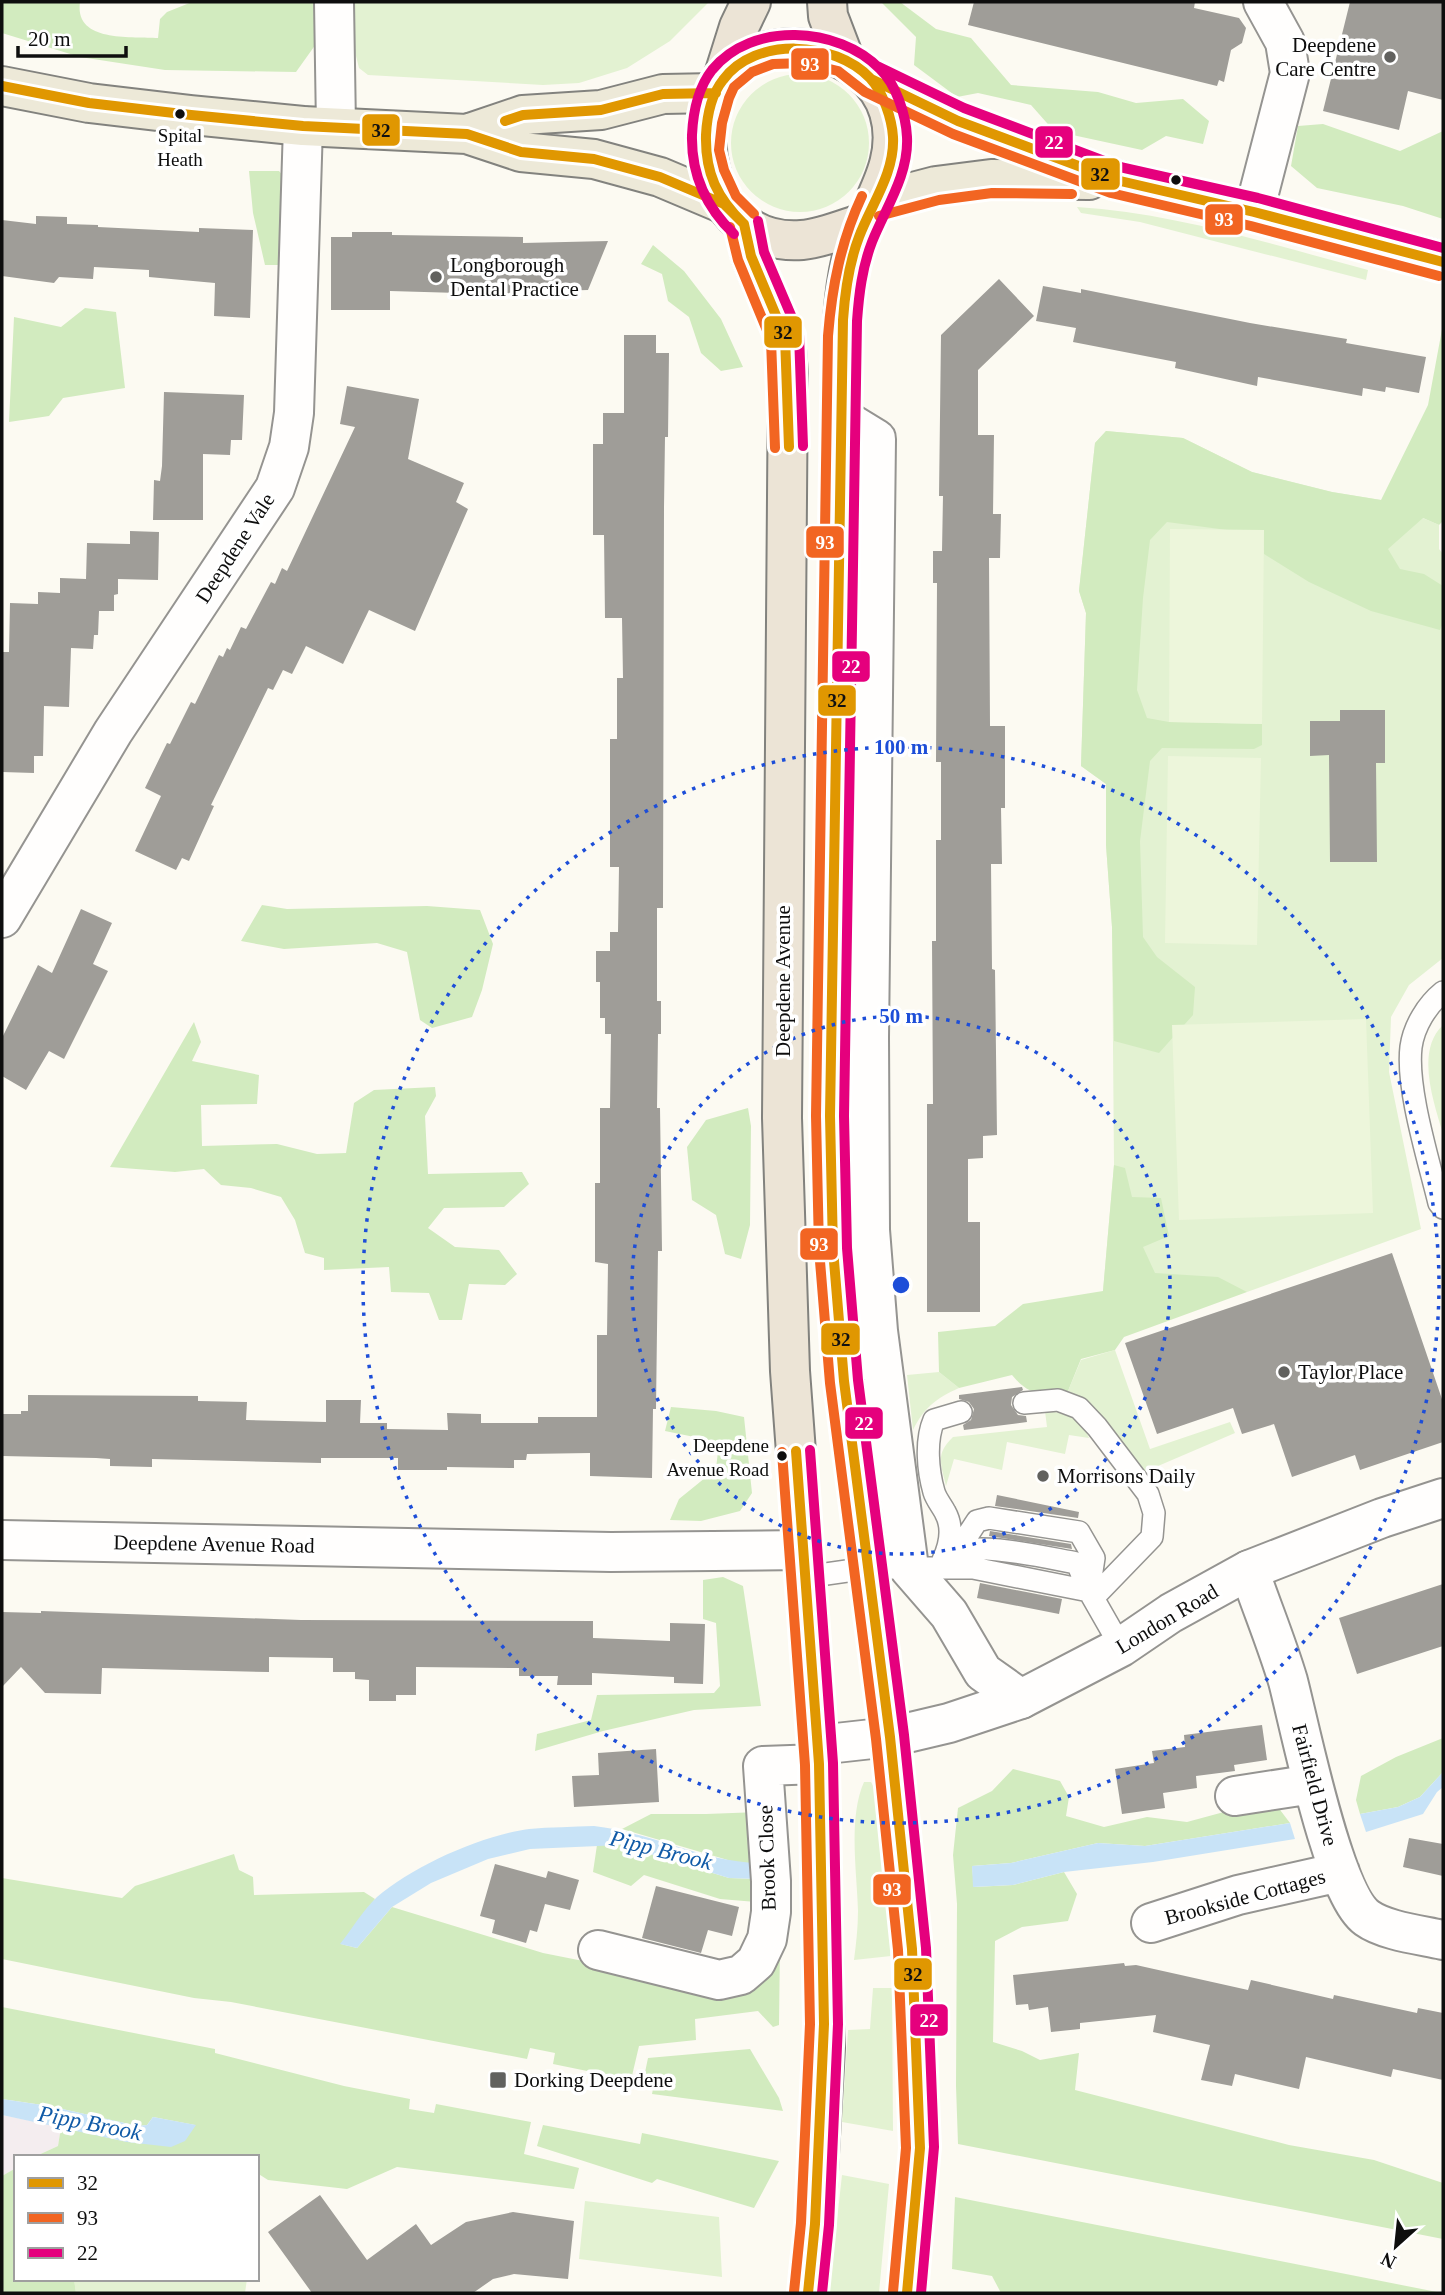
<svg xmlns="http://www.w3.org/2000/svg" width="1445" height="2295" font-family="Georgia,serif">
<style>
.industrial{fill:#f4edef}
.green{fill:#e3f2d2}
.forest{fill:#d2ebbf}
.pitch{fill:#edf6db}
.water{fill:#c8e3f7}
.building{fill:#9f9d98}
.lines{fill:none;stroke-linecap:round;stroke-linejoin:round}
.service-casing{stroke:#959491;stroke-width:24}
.minor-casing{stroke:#959491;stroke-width:42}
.tertiary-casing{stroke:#959491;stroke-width:42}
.primary-casing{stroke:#82827e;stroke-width:42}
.trunk-casing{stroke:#82827e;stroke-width:42}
.service{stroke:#fffefd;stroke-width:21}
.minor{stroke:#fffefd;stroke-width:38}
.tertiary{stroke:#fffefd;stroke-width:38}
.primary{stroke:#ede9d8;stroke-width:38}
.trunk{stroke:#ece4d6;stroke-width:38}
.bus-1-casing{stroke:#fff;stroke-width:16}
.bus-2-casing{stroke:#fff;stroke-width:16}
.bus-3-casing{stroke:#fff;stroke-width:16}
.bus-1{stroke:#e09701;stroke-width:10}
.bus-2{stroke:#f26522;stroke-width:10}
.bus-3{stroke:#e5007d;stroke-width:10}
.ring{fill:none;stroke:#1d4ed8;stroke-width:3.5;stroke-dasharray:3.5 7}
.poi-dot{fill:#61615e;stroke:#fff;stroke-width:2.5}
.bus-dot{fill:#0e0e0e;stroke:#fff;stroke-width:2.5}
.labels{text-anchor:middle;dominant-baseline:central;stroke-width:7;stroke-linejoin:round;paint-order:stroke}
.bus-label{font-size:19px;fill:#0e0e0e;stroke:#fff}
.poi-label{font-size:21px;fill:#0e0e0e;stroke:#fff;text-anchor:start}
.street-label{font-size:21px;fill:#0e0e0e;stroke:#fff}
.water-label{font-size:23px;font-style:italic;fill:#105aa7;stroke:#fff}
.centre{fill:#1d4ed8;stroke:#fff;stroke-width:3.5}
.ring-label{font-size:21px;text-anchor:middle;font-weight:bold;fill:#1d4ed8;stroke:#fff;stroke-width:7;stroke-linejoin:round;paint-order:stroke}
.line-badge{stroke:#fff;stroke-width:2.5}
.badge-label{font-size:19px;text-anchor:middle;font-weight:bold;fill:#fff}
.pale-badge-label{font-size:19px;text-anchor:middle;font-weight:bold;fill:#111}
</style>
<rect width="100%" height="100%" fill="#fcfaf2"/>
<path class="industrial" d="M2,2115l59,12 -3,19 -24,11h-18v11l-14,8z"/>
<path class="green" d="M355,2h354l-39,39 -43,27 -48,15 -36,2 -175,-10 -9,-7 -4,-16z
M731 143a69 69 0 1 1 138 0a69 69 0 1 1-138 0Z
M1077,207c99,6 196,38 291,63l-2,10 -226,-58 -59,-9z
M1106,431l77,7 69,34 80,20 49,8 58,25v24l4,5v404l-34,27 -18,32 -2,55 32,157 -174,63 -144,-1 11,-126 -2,-238 -6,-82v-61l-25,-18 5,-153 -7,-22 16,-148z
M1443,1025v109c-9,-31 -28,-83 0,-109z
M1115,1350l35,99 80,-27 5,11 -91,39 -64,-75 -12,-6 13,-31z
M939,1372l20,16c-23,10 -35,20 -46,42l-6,-55z
M1045,1411c21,1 37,7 44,27l-20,-3 -4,19 -58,-12 -5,28 -48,-11 -8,27c-5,-22 -11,-32 7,-49l94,-10z
M864,1782h7l7,13 13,161 -37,4c2,-16 4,-32 4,-49 -1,-39 -10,-93 6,-129z
M873,1988h19l1,143 -51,-9 6,-92 22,-1z
M842,2175l47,9 -10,109h-50z
M585,2201l134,16 3,60 -143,-18z
M74,2279h173l-2,14h-169z"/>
<path class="forest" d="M2,2h78c-6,41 52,34 78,36l2,-19 7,-7 25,-10h130l-1,35 -25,35 -131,-2 -85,-13 -78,-24z
M881,2h19l36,27 35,9 40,47 87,7 38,11 47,-4 26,22 -6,23 -37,-8 -24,14 -88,-19 -23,-26 -53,-12 -21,4 -43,-32 2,-28z
M1323,124l77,27 43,-20v88l-40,-13 -86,-18 -26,-22 7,-40z
M249,171h30l6,7 -4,87h-16l-12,-52z
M653,245l31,26 37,48 22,48 -22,4 -20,-18 -12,-36 -21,-16 -6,-27 -21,-10z
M85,308l31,4 9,76 -62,10 -14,18 -40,6 5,-105 47,10z
M1443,324v197l-4,4 -16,-7 -35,31 12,20 24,5 19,12v37l-3,7 -69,-19 -62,-29 -45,-28 -1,-24h-36l-60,-8 -17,18 -7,58 -6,92 10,28 22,4 93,2v21l-8,4 -92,-1 -12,13 -10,80 3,96 14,20 38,30 -2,28 -34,38 -45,-12 -2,-114 -6,-82v-61l-25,-18 5,-153 -7,-22 16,-148 11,-12 77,7 69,34 80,20 49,8 47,-95z
M262,905l25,4 140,-3 53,4 13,34 -11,46 -10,27 -40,11 -12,-8 -13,-68 -30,-9 -93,6 -43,-8z
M194,1022l7,20 -9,19 67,14 -2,29 -56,1 1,41 75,-2 40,10 29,-1 8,-50 20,-13 61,-3 1,9 -11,20 3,58 94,-2 7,12 -25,23 -60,1 -16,20 27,19 44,3 18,24 -12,11 -36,-1 -7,36h-23l-10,-27 -38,-1 -2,-25 -65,3v-12l-19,-5 -10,-33 -14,-23 -30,-9 -30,-3 -17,-16 -29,3 -65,-5z
M748,1108l3,18 -1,99 -9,34 -16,-5 -9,-39 -24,-15 -5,-53 19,-27z
M1114,1165l11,3 7,29 29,1 8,38 -26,11 12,26 63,4 29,15 -123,45 -9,13 -34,9 -13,32c-27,2 -37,7 -56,-16l-53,13 -20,-16 -1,-40 57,-6 28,-22 80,-13z
M671,1407l45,4 28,6 8,76 -12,18 -39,10 -31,-1 9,-21 37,-30 3,-27 -54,-11z
M723,1577l20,9 18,120 -67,4 -91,21 -68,20 2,-17 54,-14 6,-25 117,-2 6,-7 -4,-63 -13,-4v-39z
M1443,1738v34l-23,25 -22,10 -38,7 -4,-14 5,-24 35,-19z
M1013,1769l47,12 9,16 -3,19 38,11 43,-10 40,5 59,-16 28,-4 16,21 -145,23 -47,-3 -87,20 -39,3 2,21 39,-2 51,-13 13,22 -9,27 -46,6 -27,14 -2,101 29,9 18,9 39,-7 -4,37 214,55 85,15 69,23v56l-485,-95 -2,-58 1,-182 -4,-49 5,-47 34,-17z
M759,1812l-1,51h-20l-116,-34 29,-15h55z
M597,1845h24l108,33 29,1 -2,23 -36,-3 -76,-24 -13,11 -38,-14z
M234,1854l5,16 14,7 1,18 110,-3 11,7 -34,45 16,4 35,-41 151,46 156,31 81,-42 -1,83 -6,2 -15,-16 -63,8 1,21 -57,6 -8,34 -78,-16 2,-11 -25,-5 -3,11 -296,-57 -37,-4 -192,-39v-81l120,20 13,-12z
M2,2007l213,42v4l129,33 66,13 -1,10 25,4 2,-9 95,18 -7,32 55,14 -5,21 -177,-22 -50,22 -79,-9 -11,-7v-16h-223l24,-11 3,-19 66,15 68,-17 -42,-8 -6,8 -9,1 -89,-20 -47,-7z
M750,2049l29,49 4,13 -131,-17 2,-10 -11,-2 5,-24z
M543,2125l97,19 2,-11 137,28 -25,47 -97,-29 -5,4 -115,-37z
M16,2168v111h58l2,14h-74v-117z
M955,2197l487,96h-441l-9,-17 -40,-7z"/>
<path class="pitch" d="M1170,529l94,1 -2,194 -93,-2z
M1168,756l93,2 -4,187 -92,-2z
M1366,1019l7,194 -194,7 -7,-195z"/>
<path class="water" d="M1443,1772v15l-6,5 -14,22 -57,18 -6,-18 38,-7 22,-10z
M1290,1823l5,16 -142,23 -89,10 -51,13 -40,2 -1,-21 39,-3 87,-20 47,3z
M594,1826c56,6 110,36 164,37v16l-29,-1 -108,-33 -91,4 -42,10 -57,24 -39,24 -35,41 -17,-4c12,-15 23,-34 37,-47 36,-31 105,-62 152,-68 21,-2 44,-2 65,-3z
M2,2099l47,7 89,20 9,-1 6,-8 43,8 -11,16 -14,6 -44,-5 -125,-27z"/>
<path class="building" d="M974,2h221l-1,6 45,10 7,10 -4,15 -11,7 -7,32 -5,-2 -2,6 -249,-61z
M1350,2h93v98l-35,-9 -9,39 -76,-19z
M36,216l31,1v7l31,1v2l101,5v-4l54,2 -3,88 -36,-2 1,-33 -66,-6v-7l-55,-3 -1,12 -34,-2 -5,6 -52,-7v-56l34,4z
M352,232h40v3l131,2v6l85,-2 -20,49 -64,2v3l-134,-4v19h-59v-73h21z
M999,279l35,37 -56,54v65h16l-1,79h8l-1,44h-11l1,168h15v82h-4l1,56h-11l1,105 3,1 2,165 -14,1v22l-15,1v63h12v90h-53v-208h6l-1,-163h4v-101h5v-78h-5l1,-179h-4v-32h9l1,-55h-4l2,-161z
M1043,286l38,7v-4l169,34 97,16 -1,4 80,14 -7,36 -33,-6 -1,5 -22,-4 -1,8 -104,-19 -1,9 -82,-18 1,-6 -103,-20 3,-14 -40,-7z
M624,335h32v18h13l-1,84h-3l-1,70 -1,401h-6v93h4v33h-3l-1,74h3l2,143h-4l-2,158h-3l-1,69 -62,-2v-23l-63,1 -1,6h-12v8l-67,-1v3h-49v-12h-77v5l-169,-4v8l-42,-1v-7l-14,-1 -94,-2v-42h19v-3h7v-16l170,1v5l49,1 -1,18 80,2v-22h35l-1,23h27v6l61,1 -1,-17 34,1v9h57v-6h59v-82h10l1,-71 -13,-2v-79h5v-75h10l1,-74h-6v-16h-5v-36h-4v-31h14v-19h8l1,-65h-9v-128h7v-61h6l-1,-60h-17l-1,-83h-11v-91h10v-31h21z
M347,386l72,13 -11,60 56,24 -8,19 12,7 -53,122 -46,-21 -26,54 -37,-18 -14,28 -9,-4 -10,20 -5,-2 -57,117 3,1 -25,55 -7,-3 -6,12 -41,-19 26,-55 -16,-8 22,-45 3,1 21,-42 4,2 24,-49 4,2 4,-9 3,2 11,-23 5,2 25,-47 4,2 7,-16 5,3 68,-144 -15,-3z
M164,392l80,3 -2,45h-11l-1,15 -27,-1v66h-50l1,-40 6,1 2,-15z
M130,531l29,1 -1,48 -40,-1v15l-4,1v16h-15l-1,24h-4l-1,14 -22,-1 -2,59 -25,-1 -1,50h-9v17l-32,-1v-120h7l1,-49 28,1v-12l22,1v-15l26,1 1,-36 43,1z
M1340,710h45v53h-9l1,99h-47l-1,-107 -19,1v-35h30z
M81,909l31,14 -19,41 15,7 -44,88 -15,-8 -23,39 -24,-14v-38l36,-73 14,8z
M1392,1253l51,149v40l-83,28 -5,-15 -63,22 -18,-53 -32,10 -9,-26 -76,26 -32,-91z
M1022,1387l1,3 -11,7 -1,8 7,10 8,1 1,6 -63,8 -1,-5 8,-5 3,-11 -5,-7 -10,-3v-4z
M997,1495l82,17 -1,6 -83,-12z
M990,1531l81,13 1,5 -83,-13z
M980,1583l82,16 -3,15 -82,-16z
M1443,1584v62l-86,28 -18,-56z
M41,1611l260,9 292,1v17l77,3v-18l35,1 -2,60 -29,-1v-6l-82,-4v12h-35l1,-9h-39v-8l-103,-1v28h-20v6h-27v-21l-14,-1v-7h-22v-14l-64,-1v15l-167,-4 -1,26 -56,-1 -24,-26 -19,20v-75l39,1z
M1262,1725l5,35 -33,5 1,6 -39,5 1,12 -34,5 2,15 -43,6 -7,-45 39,-6 -2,-12 33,-4 -1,-12z
M656,1749l3,53 -85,5 -2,-31 27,-1 -1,-22z
M1409,1838l34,6v32l-40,-9z
M495,1864l51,14 2,-7 31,9 -9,30 -25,-6 -8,28 -7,-2 -4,13 -34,-10 3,-13 -15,-4z
M656,1886l83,21 -7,29 -24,-6 -7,23 -59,-15z
M1124,1963l1,3 11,-1 112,25 3,-10 82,19 1,-4 83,18 1,-5 25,5v67l-50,-11 -2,8 -85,-20 -7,32 -64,-15 -3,12 -31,-6 9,-35 -57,-13 3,-17 -76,8v6l-29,3 -3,-25 -19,3 -1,-6 -12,1 -3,-30z
M320,2195l47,65 49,-36 15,21 35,-23 47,-10 61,9 -6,58 -54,-5 -21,5 -20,14h-161l-44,-61z"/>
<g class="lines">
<defs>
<path id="service" d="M1443,992c-16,13 -29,34 -32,55 -5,42 18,114 28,156l4,5
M1024,1403l34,-3 21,8 18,19 51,67 6,19 -2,24 -59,61
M958,1550l19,-29 12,-3 90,14 15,26 -5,33
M954,1555c17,-16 98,4 123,8l12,28
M943,1560c7,-15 11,-32 2,-48 -3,-6 -9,-13 -11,-20 -6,-21 -9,-51 0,-72l27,-8
M805,1577l63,-9h105l116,23 32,56"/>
<path id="minor" d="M334,2l2,125
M1254,212l36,-139 -5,-31 -22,-40
M840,417l36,22 -7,598 1,193 8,101 31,237 40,46 34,58 38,27
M2,918l111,-186 162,-244 14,-41 5,-34 9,-287
M2,1540l609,12 192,-2
M1249,1570c13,38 28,74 39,111 12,46 45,213 79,237 18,13 54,17 76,22
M1235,1796l78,-12
M1151,1923l87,-28 102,-23
M598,1950l121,30 22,-5 15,-13 11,-23 4,-27v-31l-8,-115 56,-2"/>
<path id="tertiary" d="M818,1745l72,-8 59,-14 72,-24 100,-52 50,-34 78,-43 133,-52 61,-20"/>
<path id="primary" d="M871,79l87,42 158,59 138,32 189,50
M2,86l87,17 102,12 112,11 164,8 54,18 73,7 66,18 64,27
M467,134l56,-19 78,-5 62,-16 53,-1
M875,202l61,-16 55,-7 98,1"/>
<path id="trunk" d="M827,2l1,14 16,42
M723,78l16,-51 12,-25
M863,223c-19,6 -40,15 -61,17 -66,5 -100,-53 -95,-112 1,-16 7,-38 17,-50 44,-53 146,-31 165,34 16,54 -24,96 -37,145 -10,42 -10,84 -11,127l-11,732 3,133 11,132 46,356 22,212 8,199 -13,145
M744,224l7,32 34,81 3,37 -6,744 8,253 29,393 6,284 -10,176 -7,69"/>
</defs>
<use href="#service" class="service-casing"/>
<use href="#minor" class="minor-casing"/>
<use href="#tertiary" class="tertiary-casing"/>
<use href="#primary" class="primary-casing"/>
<use href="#trunk" class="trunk-casing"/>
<use href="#service" class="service"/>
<use href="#minor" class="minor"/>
<use href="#tertiary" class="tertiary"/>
<use href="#primary" class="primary"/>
<use href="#trunk" class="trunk"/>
<defs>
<path id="bus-1" d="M871,79l87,42 158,59 138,32 189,50
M2,86l87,17 102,12 112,11 164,8 54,18 73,7 66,18 64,27 20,20
M505,121l18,-6 78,-5 62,-16 53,-1
M744,224c-27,-26 -39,-51 -38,-89 1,-19 5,-40 17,-55 32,-44 112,-39 147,-2 13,14 22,41 23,59 2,36 -22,68 -34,100 -10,26 -14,54 -16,83l-13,796 3,133 11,132 46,356 22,212 8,199 -13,145
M744,224l7,32 34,81 4,110
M796,1451l23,313 5,260 -9,200 -7,69"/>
<path id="bus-2" d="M862,196c-21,45 -30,90 -34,140l-12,780 3,133 11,134 46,356 22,211 8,198 -13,144
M754,214l-18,-18 -12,-26 -5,-20 3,-27 7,-25 5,-11 18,-15 21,-8 32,-1 33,8 27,21 88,42 158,59 140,33 188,50
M879,216l60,-16 53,-7 80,1
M730,227l8,33 33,80 4,108
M782,1452l23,313 5,259 -9,199 -7,69"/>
<path id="bus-3" d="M877,66l87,42 156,59 138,31 185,50
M758,221l6,31 35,82 4,112
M734,234c-28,-27 -43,-59 -42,-99 1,-22 6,-47 20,-65 40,-49 126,-44 168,-1 16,15 26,46 27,68 2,38 -22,72 -35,105 -10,26 -13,52 -15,79l-13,795 3,132 11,132 46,355 22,213 8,199 -13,146
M810,1450l23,313 5,261 -9,201 -7,68"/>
</defs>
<use href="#bus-1" class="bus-1-casing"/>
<use href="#bus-2" class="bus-2-casing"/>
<use href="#bus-3" class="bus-3-casing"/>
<use href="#bus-1" class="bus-1"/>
<use href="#bus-2" class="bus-2"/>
<use href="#bus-3" class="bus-3"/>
</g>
<g class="ring">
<circle cx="901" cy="1285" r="269"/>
<circle cx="901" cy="1285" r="538"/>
</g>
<g class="poi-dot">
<circle cx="1390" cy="57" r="7"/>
<circle cx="436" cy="277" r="7"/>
<circle cx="1284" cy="1372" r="7"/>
<circle cx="1043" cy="1476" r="7"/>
<rect x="489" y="2071" width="18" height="18" rx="3.5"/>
</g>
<g class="bus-dot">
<circle cx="180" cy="114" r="6"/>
<circle cx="1176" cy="180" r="6"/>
<circle cx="782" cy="1456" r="6"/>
</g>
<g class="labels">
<g class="bus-label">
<text x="180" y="135">Spital<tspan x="180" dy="24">Heath</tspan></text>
<text x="769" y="1445" text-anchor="end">Deepdene<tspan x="769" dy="24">Avenue Road</tspan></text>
</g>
<g class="poi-label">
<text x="1376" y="45" text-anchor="end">Deepdene<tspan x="1376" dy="24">Care Centre</tspan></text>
<text x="450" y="265">Longborough<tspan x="450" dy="24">Dental Practice</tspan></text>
<text x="1298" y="1372">Taylor Place</text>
<text x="1057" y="1476">Morrisons Daily</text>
<text x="514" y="2080">Dorking Deepdene</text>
</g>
<g class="street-label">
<text transform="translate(235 548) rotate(-57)">Deepdene Vale</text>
<text transform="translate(783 981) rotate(-90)">Deepdene Avenue</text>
<text transform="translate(214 1544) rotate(1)">Deepdene Avenue Road</text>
<text transform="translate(1167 1619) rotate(-31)">London Road</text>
<text transform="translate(1315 1785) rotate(75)">Fairfield Drive</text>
<text transform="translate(767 1858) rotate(-92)">Brook Close</text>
<text transform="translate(1245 1897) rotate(-15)">Brookside Cottages</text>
</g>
<g class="water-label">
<text transform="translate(661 1850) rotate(14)">Pipp Brook</text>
<text transform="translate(90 2123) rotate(11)">Pipp Brook</text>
</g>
</g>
<circle cx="901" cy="1285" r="10" class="centre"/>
<g class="ring-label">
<text x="901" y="754">100 m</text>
<text x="901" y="1023">50 m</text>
</g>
<g class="line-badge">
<rect x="790" y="47" width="40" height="34" rx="7" fill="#f26522"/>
<rect x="361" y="113" width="40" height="34" rx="7" fill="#e09701"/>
<rect x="1034" y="125" width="40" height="34" rx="7" fill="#e5007d"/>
<rect x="1080" y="157" width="41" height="34" rx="7" fill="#e09701"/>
<rect x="1204" y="203" width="40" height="33" rx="7" fill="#f26522"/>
<rect x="763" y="315" width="40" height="34" rx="7" fill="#e09701"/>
<rect x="805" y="525" width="40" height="34" rx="7" fill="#f26522"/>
<rect x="831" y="650" width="40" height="33" rx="7" fill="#e5007d"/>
<rect x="817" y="684" width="40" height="33" rx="7" fill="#e09701"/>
<rect x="799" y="1227" width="40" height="34" rx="7" fill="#f26522"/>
<rect x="820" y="1322" width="41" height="34" rx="7" fill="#e09701"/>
<rect x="844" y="1406" width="40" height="34" rx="7" fill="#e5007d"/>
<rect x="872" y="1873" width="40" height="33" rx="7" fill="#f26522"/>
<rect x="893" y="1957" width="40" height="34" rx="7" fill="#e09701"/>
<rect x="909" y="2003" width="40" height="34" rx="7" fill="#e5007d"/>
</g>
<g class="badge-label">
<text x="810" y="71">93</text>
<text x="1054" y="149">22</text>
<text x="1224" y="226">93</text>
<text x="825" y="549">93</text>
<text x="851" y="673">22</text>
<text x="819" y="1251">93</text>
<text x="864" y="1430">22</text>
<text x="892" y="1896">93</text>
<text x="929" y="2027">22</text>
</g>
<g class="pale-badge-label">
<text x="381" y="137">32</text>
<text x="1100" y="181">32</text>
<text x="783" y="339">32</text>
<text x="837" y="707">32</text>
<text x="841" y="1346">32</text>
<text x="913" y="1981">32</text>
</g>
<rect width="1445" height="2295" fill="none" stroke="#0e0e0e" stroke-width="7"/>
<rect x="14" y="2155" width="245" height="126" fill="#ffffff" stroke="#9f9f9f" stroke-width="2"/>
<rect x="28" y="2178" width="35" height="10" fill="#e09701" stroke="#9f9f9f" stroke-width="2"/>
<text x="77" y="2190" font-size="21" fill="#0e0e0e">32</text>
<rect x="28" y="2213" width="35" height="10" fill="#f26522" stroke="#9f9f9f" stroke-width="2"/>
<text x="77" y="2225" font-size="21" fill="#0e0e0e">93</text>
<rect x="28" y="2248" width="35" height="10" fill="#e5007d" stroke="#9f9f9f" stroke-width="2"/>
<text x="77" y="2260" font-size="21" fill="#0e0e0e">22</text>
<g transform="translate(1396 2246) rotate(207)" stroke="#ffffff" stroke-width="5" paint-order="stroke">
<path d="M0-5L12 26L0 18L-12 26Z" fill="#0e0e0e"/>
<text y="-10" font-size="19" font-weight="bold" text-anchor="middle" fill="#0e0e0e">N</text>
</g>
<path d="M18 46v10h108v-10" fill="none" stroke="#0e0e0e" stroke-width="3.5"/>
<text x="28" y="46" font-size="21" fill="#0e0e0e" stroke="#ffffff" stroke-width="5" paint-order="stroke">20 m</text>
</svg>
